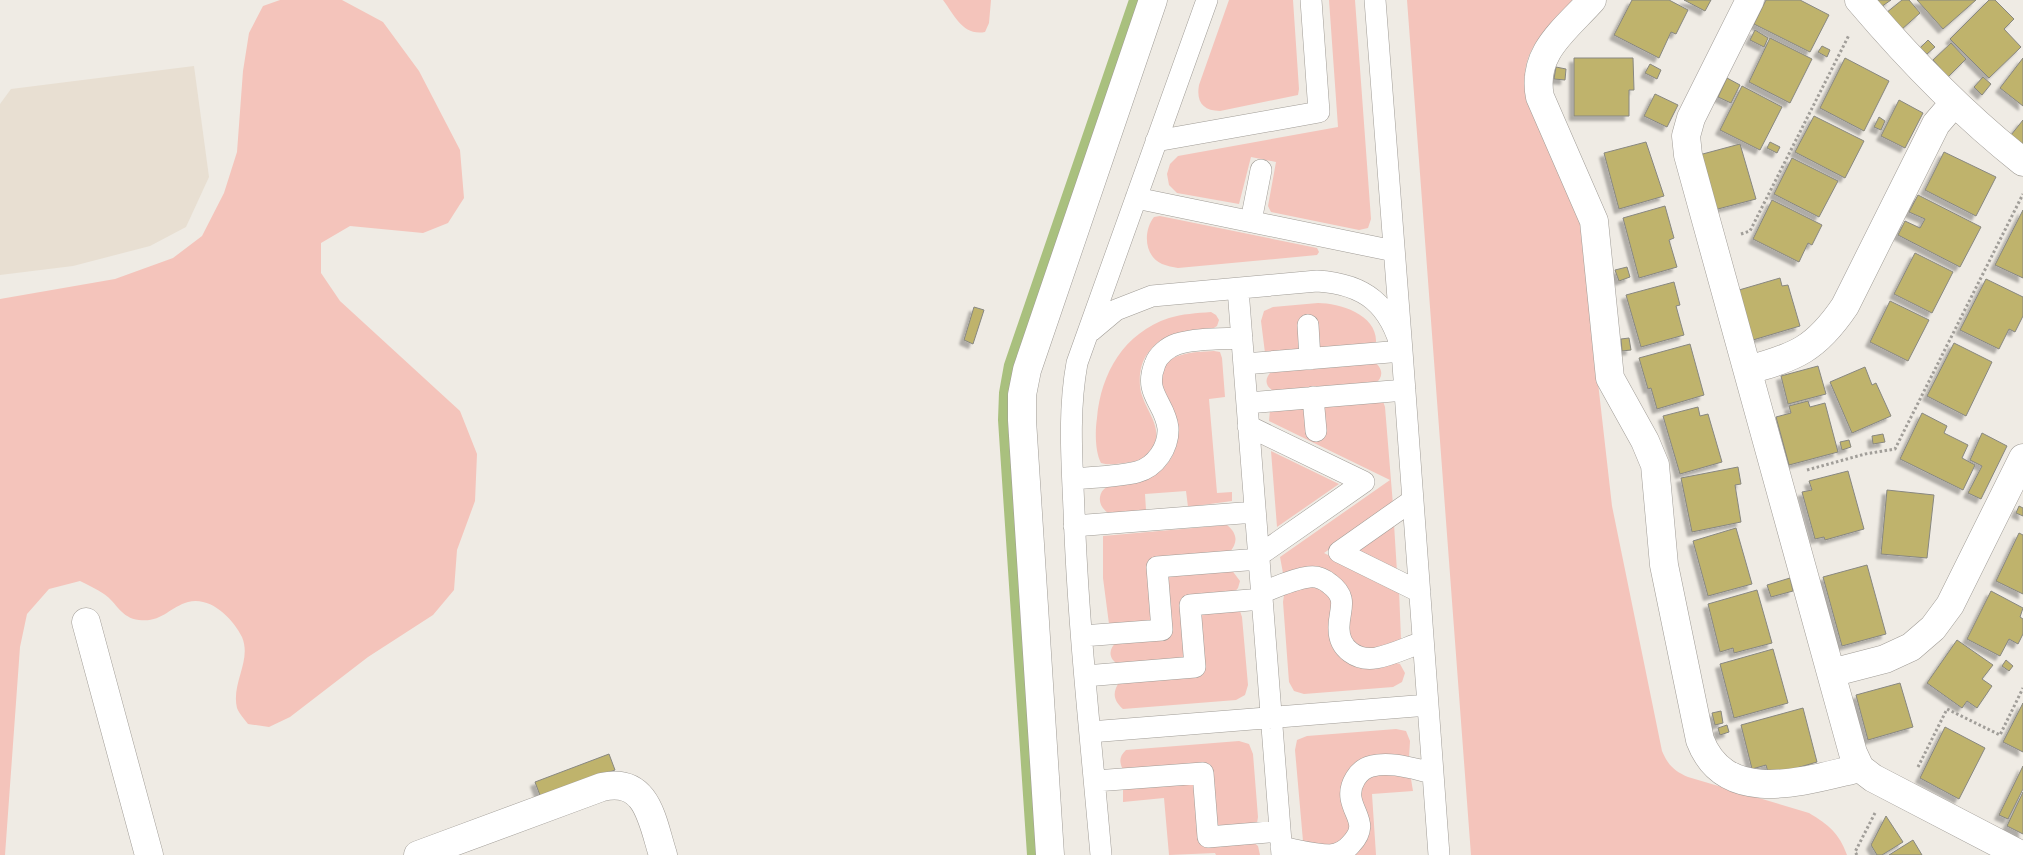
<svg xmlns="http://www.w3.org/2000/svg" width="2023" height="855" font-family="'Varela Round',sans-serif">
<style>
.built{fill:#e8dfd2}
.green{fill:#f4c4bb}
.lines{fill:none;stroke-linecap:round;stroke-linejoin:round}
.stream{stroke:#a9c07e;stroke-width:10}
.building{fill:#bfb36c;stroke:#888780;filter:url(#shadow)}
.lane-casing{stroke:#a09c96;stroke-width:22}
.street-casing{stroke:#a09c96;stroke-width:29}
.path{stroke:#a19e99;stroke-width:3;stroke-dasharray:2.5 2.5;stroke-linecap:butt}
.lane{stroke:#fff;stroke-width:21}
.street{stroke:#fff;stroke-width:28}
</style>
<defs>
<filter id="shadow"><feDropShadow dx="-4.5" dy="4.5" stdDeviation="1" flood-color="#0004"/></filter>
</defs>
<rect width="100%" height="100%" fill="#efebe4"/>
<path class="built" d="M194,66l15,111 -23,50 -36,19 -77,20 -73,9v-171l11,-15z"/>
<path class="green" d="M280,0h62l41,22 36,49 41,79 4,48 -16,25 -25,10 -73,-7 -29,17v30l19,28 120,110 17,43 -2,47 -18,49 -3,40 -21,25 -65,42 -78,60 -21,10 -21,-3c-4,-5 -9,-11 -11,-16 -6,-25 15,-47 5,-71 -9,-18 -31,-41 -54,-35 -18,5 -27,21 -49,18 -18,-2 -22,-17 -35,-26 -7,-5 -16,-9 -24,-13l-31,8 -22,25 -7,33 -15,208h-5v-556l115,-20 58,-21 29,-22 22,-43 13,-41 6,-81 6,-38 14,-27z
M943,0h48l-2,23 -4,9c-22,4 -30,-16 -42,-32z
M1229,0h64l6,89 -1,6 -78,16c-17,0 -24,-9 -21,-26z
M1329,0h26l16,219 -3,9 -9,2 -88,-18 -3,-6 8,-44 -25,-5 -12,47 -62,-11 -8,-8 -2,-11 3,-10 8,-8 160,-29z
M1407,0h167c-31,35 -57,49 -47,100l53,124 32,282 50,245c6,14 12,20 26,26l121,36c20,12 30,20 38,42h-376z
M1160,216l157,32 2,4 -2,3 -139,13c-5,-1 -11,-2 -16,-4 -18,-8 -19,-33 -8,-47z
M1318,303c22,0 60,12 58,40l-111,10 -4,-32 3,-10 9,-4z
M1211,312l5,3 3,5 -2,6c-22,15 -46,-4 -69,27 -7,9 -9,21 -8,33 2,24 30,44 8,67 -4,5 -10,8 -17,9 -10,1 -21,4 -30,1 -6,-11 -6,-32 -4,-45 4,-45 27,-85 72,-100 13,-4 28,-5 42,-6z
M1214,351l6,1 2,6 3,39 -16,2 8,94 15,-1v9l-44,6 -2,-16 -41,3 1,16 -38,3c-5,-4 -9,-9 -8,-16 3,-18 30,-11 43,-16 10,-4 21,-11 27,-21 6,-9 9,-22 8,-33 -2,-15 -14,-28 -17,-43 -6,-31 32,-32 53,-33z
M1374,362c9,6 10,15 1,22l-100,8c-11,-6 -11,-14 -2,-22z
M1383,401l2,6 8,98 -69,48 75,37 2,49 -6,4 -31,7 -16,-11 2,-40 -67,-26 -3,-16 110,-77 -121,-59 1,-11z
M1271,451l68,33 -62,43z
M1394,524l3,48 -43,-21z
M1227,525c11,9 11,18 2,28l-80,7 3,61 -43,3 -6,-46v-42z
M1231,569l9,12 -2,7 -5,6 -52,4 5,54 -2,7 -65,6c-11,-7 -11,-15 -2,-24l53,-4 -4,-55 2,-6z
M1299,587h22l13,16v42l66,19 5,9 -3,9 -9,5 -89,7 -10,-3 -5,-9 -6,-80 1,-7z
M1240,611l2,6 6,68 -3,10 -9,5 -113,9c-10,-9 -11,-17 -3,-28l83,-6 -3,-61z
M1396,729l10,2 4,10 -1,17h-41l-20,77 -16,12 -29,-6 -8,-91 2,-10 10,-4z
M1239,741l10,3 4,10 5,63 -1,6 -40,3 -2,-6 -5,-56 -82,7 -6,-3c-3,-8 -2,-12 4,-18z
M1373,773l32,3 6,3 2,12 -41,3 4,61h-24l8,-67z
M1194,783l3,6 4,56 51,-4 6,5 2,9h-44l-1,-2 -46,2 -5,-57 -41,4v-13z"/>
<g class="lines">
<path class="stream" d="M1032,855l-29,-435 1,-27 5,-28 125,-365"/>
</g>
<path class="building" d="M1632,0h37l19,10 -12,24 -5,-2 -12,26 -45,-23z
M1684,0h27l-6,11z
M1766,0h34l29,15 -19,37 -56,-28z
M1876,0h15l-10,7z
M1902,0h7l11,13 -19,17 -15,-17z
M1917,0h59l-33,29z
M1989,0h6l19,19 -10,10 17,18 -32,31 -39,-39z
M1755,30l13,8 -4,9 -14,-7z
M1770,38l42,21 -22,44 -41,-21z
M1928,40l7,7 -8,7 -7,-6z
M1951,43l15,16 -18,18 -15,-17z
M1822,46l8,4 -3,7 -9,-5z
M1574,58h59l1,32h-5v26h-55z
M1845,58l44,23 -25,50 -44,-23z
M2023,58v48l-23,-18z
M1650,64l11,6 -4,9 -12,-6z
M1556,67l10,2 -1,11 -11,-1z
M1983,77l8,7 -9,11 -8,-8z
M1727,78l13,7 -9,18 -13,-6z
M1742,86l40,21 -22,43 -40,-20z
M1655,94l23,11 -11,22 -23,-11z
M1899,100l24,13 -18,35 -24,-12z
M1814,116l50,25 -19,37 -50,-26z
M1879,117l6,4 -4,9 -7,-3z
M2023,120v24l-12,-9z
M1646,142l18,54 -45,13 -15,-56z
M1770,142l10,5 -3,6 -10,-5z
M1740,144l16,55 -42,11 -15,-55z
M1944,152l52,25 -20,39 -51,-26z
M1792,158l46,23 -19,36 -45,-23z
M1918,195l63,32 -21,40 -62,-32 7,-14 15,7 5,-9 -16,-7z
M1772,200l50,25 -10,20 -4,-2 -9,19 -46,-23z
M1665,206l9,32 -5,2 8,27 -38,11 -16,-60z
M2023,210v68l-28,-13z
M1915,253l38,19 -21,41 -38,-19z
M1627,267l3,10 -11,4 -4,-11z
M1780,278l2,8 6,-1 12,41 -47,14 -14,-50z
M1986,279l37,18v19l-8,16 -6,-3 -10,20 -39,-19z
M1674,282l6,23 -4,1 8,29 -43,12 -15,-52z
M1890,301l39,19 -21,41 -38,-19z
M974,307l10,3 -11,34 -9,-4z
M1629,338l2,12 -9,1 -1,-12z
M1954,343l38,19 -26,54 -39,-20z
M1690,344l14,51 -47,14 -6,-21 -3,1 -9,-31z
M1818,366l8,28 -38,10 -7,-28z
M1865,367l7,18 4,-2 15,33 -39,17 -22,-51z
M1808,401l2,6 15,-4 13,49 -49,13 -13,-48 15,-4 -2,-7z
M1698,407l2,9 8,-2 14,48 -42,12 -17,-58z
M1922,413l25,13 -3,7 24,12 -6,13 13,7 -12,25 -63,-31z
M1982,433l25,13 -26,53 -13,-6 14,-27 -12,-6z
M1883,434l2,8 -12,2 -1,-8z
M1849,440l2,7 -9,3 -2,-8z
M1738,467l3,17 -6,1 6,37 -49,10 -11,-54z
M1848,471l16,58 -39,11 -1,-3 -9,2 -13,-47 10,-2 -3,-9z
M1887,490l47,5 -7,63 -46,-4z
M2019,506l4,2v8l-7,-3z
M1736,528l16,56 -44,12 -15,-55z
M2019,533l4,2v59l-27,-13z
M1867,565l19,69 -44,12 -19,-69z
M1790,578l3,13 -22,6 -4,-12z
M1757,590l15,53 -38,10 -1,-5 -13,4 -12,-48z
M1991,591l32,17 -3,9 3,2v15l-5,10 -9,-5 -9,17 -33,-17z
M1957,640l36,25 -11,14 10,7 -15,22 -10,-7 -5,7 -35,-25z
M1773,649l15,54 -54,15 -14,-54z
M2006,660l7,6 -4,5 -7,-5z
M1900,683l13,44 -45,13 -12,-45z
M2023,703v49l-20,-10z
M1803,708l14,54 -48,14 -3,-11 -14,4 -11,-44z
M1721,711l2,12 -8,2 -3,-12z
M1727,725l2,7 -9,3 -2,-7z
M1945,727l40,21 -26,51 -39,-21z
M609,754l6,16 -74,28 -6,-16z
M2023,766v23l-15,30 -9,-4z
M2023,792v42l-16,-8z
M1886,816l17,26 -21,13h-5l-6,-10z
M1913,840l9,15h-33z"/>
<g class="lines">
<defs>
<path id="lane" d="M1156,141l163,-29 -8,-112
M1136,198l258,53
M1251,221l10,-51
M1238,289l44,566
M1308,325l2,34
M1091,331l25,-21 36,-14 165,-15c49,3 73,24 85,70l37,504
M1244,364l158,-13 -27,-351
M1313,397l3,34
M1247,403l158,-13
M1248,426l116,56 -106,74
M1073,479c21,-2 44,-2 64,-7 19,-5 32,-25 31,-44 -3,-26 -25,-34 -13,-64 3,-9 13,-17 22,-20 19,-6 44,-5 65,-6
M1413,500l-74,52 81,40
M1074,526l181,-14
M1261,593c15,-6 32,-14 48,-16 7,-1 15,2 21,7 20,15 8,27 9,45 0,20 18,32 37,29 16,-3 32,-11 47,-16
M1082,636l80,-6 -5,-63 102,-8
M1085,676l110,-9 -5,-62 72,-6
M1090,732l338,-27
M1095,781l108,-8 5,64 72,-6
M1281,847c16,3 33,8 50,8 7,-1 15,-5 20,-11 18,-19 3,-28 0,-46 -2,-13 7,-29 21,-32 19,-5 42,3 61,7
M1101,855c-10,-115 -23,-230 -27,-345 -2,-49 -6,-98 3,-147l130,-363"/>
<path id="street" d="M1592,0c-27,30 -61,53 -52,97l54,124 16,157 35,63 10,24 9,100 36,175c26,68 107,40 160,28
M1750,0l-59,118 -5,18 2,19 165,598 7,15 13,10 148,77
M1859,0c50,59 103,114 164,162
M1748,370c48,-13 68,-21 97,-64l91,-182 18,-21
M86,622l63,233
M1831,673l54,-14 26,-12 22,-19 17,-23 73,-147
M418,855l184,-68c46,-10 50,34 61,68
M1050,855l-28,-435v-25l5,-25 126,-370"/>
</defs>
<use href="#lane" class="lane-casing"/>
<use href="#street" class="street-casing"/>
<path class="path" d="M1741,234l9,-3 99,-196
M1807,470l58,-16 30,-5 128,-255
M1918,767l29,-58 53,26 23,-47
M1857,855l-2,-3 20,-39"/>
<use href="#lane" class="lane"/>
<use href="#street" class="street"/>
</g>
</svg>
